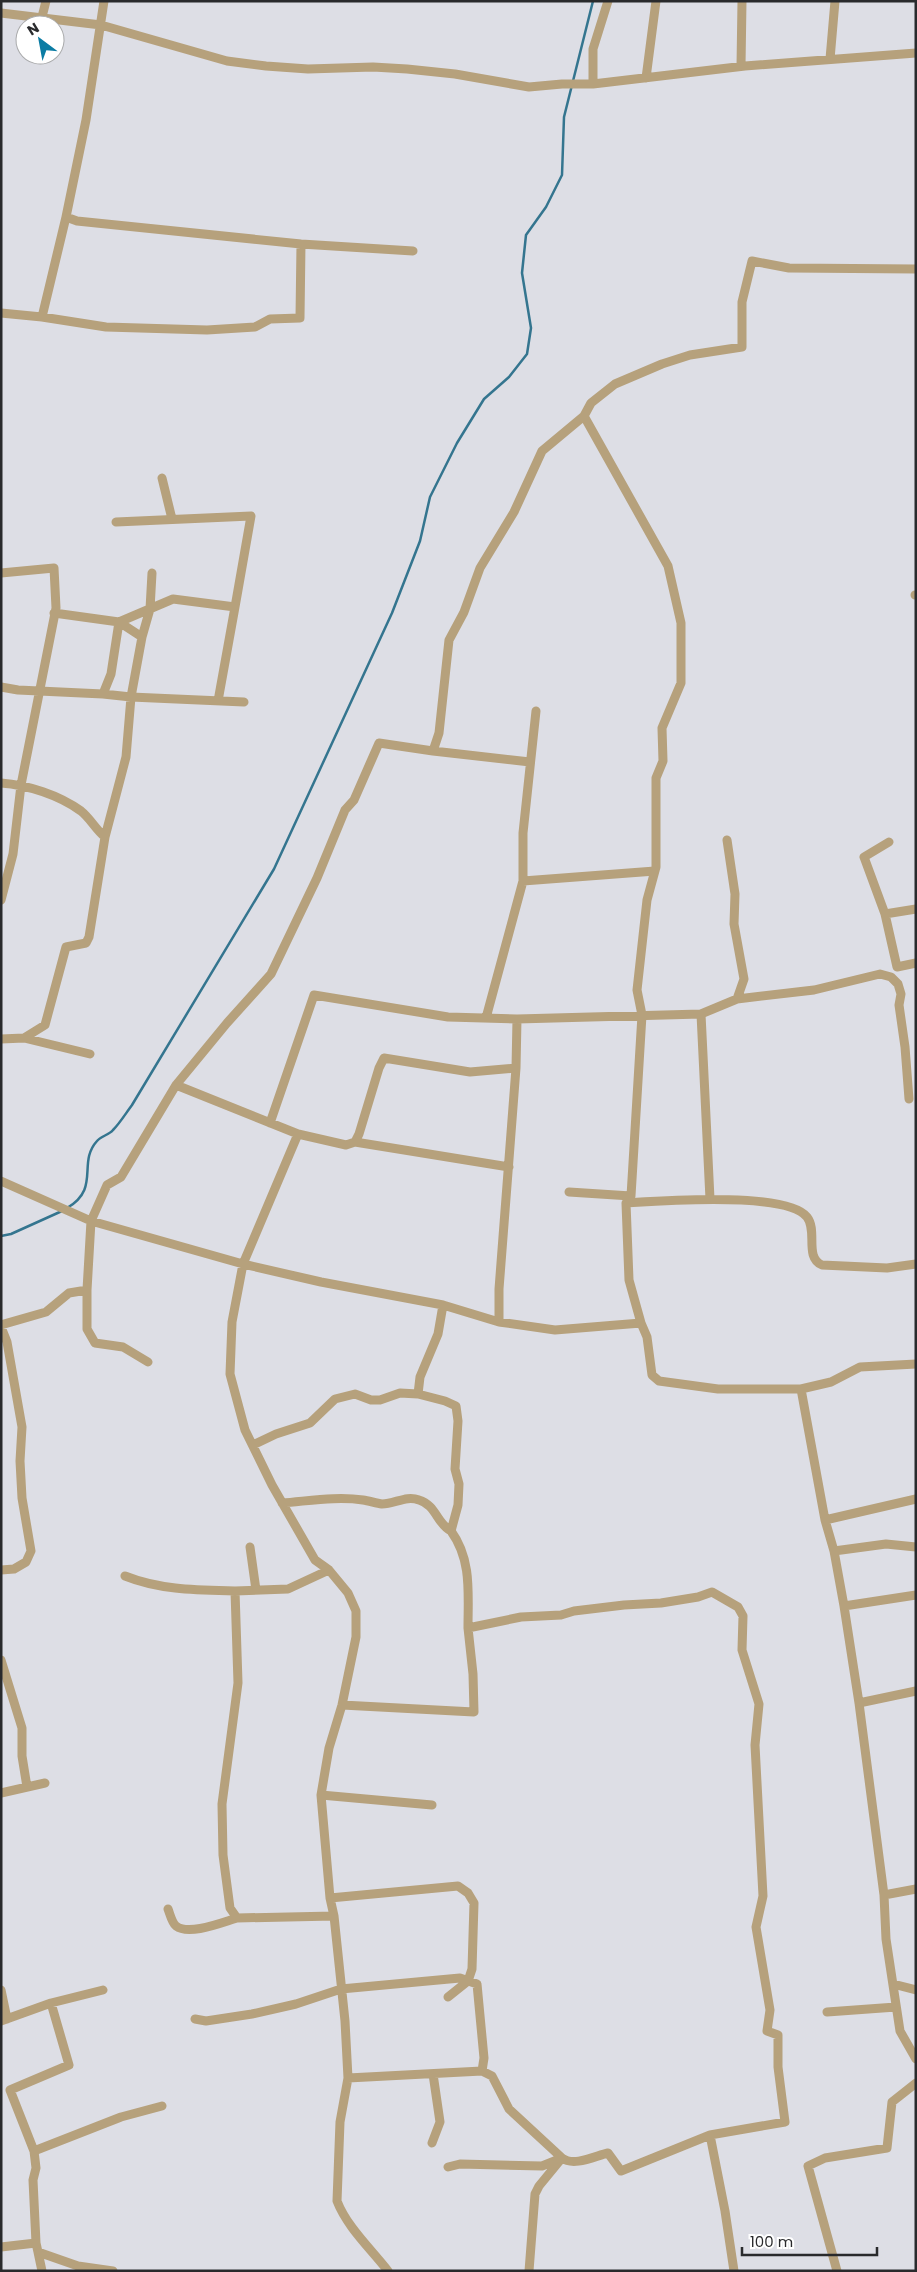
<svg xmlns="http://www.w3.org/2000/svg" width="917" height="2272" font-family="Poppins,sans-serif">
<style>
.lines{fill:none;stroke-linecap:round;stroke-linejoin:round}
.stream{stroke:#34758f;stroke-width:2.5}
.street{stroke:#b6a17c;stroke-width:9}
</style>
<rect width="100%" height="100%" fill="#dddee5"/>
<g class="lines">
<path class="stream" d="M67,1208c34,-20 10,-45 30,-67 4,-5 12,-6 16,-11 7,-7 13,-17 19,-25l142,-236 118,-256 28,-72 10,-44 27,-54 27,-44 25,-22 18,-23 4,-26 -9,-55 4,-38 20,-28 16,-32 2,-58 29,-116
M1,1236l10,-2 51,-23"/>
<path class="street" d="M104,1l-18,119 -20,97 11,4 224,23 112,7
M1,13l100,12 126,36 39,5 42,3 65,-2 34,2 48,5 74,13 33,-3h31v-35l15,-48
M42,17l4,-16
M830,59l5,-58
M741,66l1,-65
M646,78l10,-77
M593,84l152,-18 171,-13
M1,313l41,4 64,10 101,3 48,-3 15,-8 30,-1 1,-74
M42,317l24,-100
M584,416l84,150 13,57v60l-19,45 1,33 -7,17v89l-9,33 -10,90 5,25 -11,181 -5,7 3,77 12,43
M162,478l10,41
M1,573l53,-5 2,40 -35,177 -8,69 -12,46
M915,595h1
M54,613l65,9 23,15
M1,687l17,3 85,4 8,-20 8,-52 54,-23 62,8 16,-91 -135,6
M103,694l28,3 113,5
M218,701l17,-94
M433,751l97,11
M1,783c27,2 58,12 80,28 9,7 15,19 24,26
M727,840l8,54 -1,30 10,55 -7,20
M523,881l132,-10
M916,909l-31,5 12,53 19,-4
M885,914l-21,-57 25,-15
M701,1014l9,185
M486,1018l37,-137v-48l13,-122
M24,1038l66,16
M1,1039l23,-1 21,-13 21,-78 20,-4 3,-6 16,-100 21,-80 5,-60 11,-60 8,-28 2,-36
M176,1085l122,49 48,11 9,-3 4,-8 20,-66 5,-10 86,14 46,-4
M270,1123l44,-128 134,22 69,2
M298,1134l-55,130 -11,58 -2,52 15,56 27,55 43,75 14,10 19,23 8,18v26l-14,68 -13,43 -8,47 9,103 4,18 11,105 3,57 -8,44 -3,79c10,26 34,48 51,70
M355,1142l154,25
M1,1181l90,40 152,43 78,18 122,23 56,17 56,8 86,-7 6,14 5,38 7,6 59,8h83l24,131 9,31 10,55 15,97 25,192 2,44 14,92 16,28
M569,1192l62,4
M626,1203c33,-2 161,-12 181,14 11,14 -3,40 15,48l65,3 29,-4
M87,1290v39l8,14 28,4 25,15
M499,1322v-33l17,-221 1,-49 184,-5 36,-15 77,-9 66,-16 11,3 7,7 3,10 -2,11 6,42 4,52
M1,1325l45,-13 23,-19 18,-3 4,-69 16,-36 14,-8 55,-92 51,-62 44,-49 46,-96 28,-68 9,-10 25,-57 54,8 6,-18 10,-93 15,-28 16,-44 34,-56 28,-61 42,-35 7,-13 24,-19 47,-20 28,-9 52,-8v-45l10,-41 37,7 127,1
M1,1327l6,15 15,85 -2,34 2,37 9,53 -5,11 -12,7 -13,1
M801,1389l30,-7 29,-15 56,-3
M418,1394l2,-17 18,-43 5,-29
M253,1445l23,-11 34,-11 25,-24 20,-5 16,6h9l20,-7 18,1 27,7 11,5 2,15 -3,48 4,15 -1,21 -7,26c21,29 17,62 17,97
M282,1503c27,-2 55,-7 81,-3 6,1 13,3 19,4 13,0 24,-9 37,-4 17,5 18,24 32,31
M825,1520l91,-21
M250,1547l6,43
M834,1551l52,-7 30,3
M329,1570l-41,19 -53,2 3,92 -16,121 1,51 7,53 7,10 97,-2
M125,1576c35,14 72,14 110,15
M844,1606l72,-11
M1,1660l21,68v28l5,31
M859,1703l57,-12
M342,1705l132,7 -1,-38 -5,-46 53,-11 40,-2 13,-4 50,-6 37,-2 37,-6 14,-5 26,15 5,9 -1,34 17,54 -4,41 8,151 -7,31 14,83 -3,21 11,4v32l7,55 -75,13 -89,36 -13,-18c-13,3 -34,14 -46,5l-53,-49 -17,-33 -10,-5 -134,7
M1,1793l44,-10
M321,1795l111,10
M884,1895l32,-6
M330,1898l128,-12 10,7 6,10 -2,66 -4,12 -20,16
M168,1909c2,5 4,14 8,17 13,10 47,-4 61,-8
M893,1984l23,6
M1,1990l6,29
M827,2012l69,-5
M195,2019l11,2 46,-7 44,-10 45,-15 119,-11 17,6 7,74 -2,13
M1,2021l50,-18 52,-13
M710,2135l15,76 9,60
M432,2143l8,-21 -7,-48
M34,2151l87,-34 41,-11
M448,2167l12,-3 82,2 20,-8
M36,2243l-3,-63 3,-12 -2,-17 -24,-61 59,-25 -18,-62
M1,2247l35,-4 2,9 40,14 35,5
M38,2252l4,19
M529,2271l6,-77 4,-8 23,-28
M837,2271l-29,-105 17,-8 62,-10 5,-46 24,-19"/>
</g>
<rect width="917" height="2272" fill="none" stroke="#292a2c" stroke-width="5"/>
<g transform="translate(40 40) rotate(328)"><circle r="24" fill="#ffffff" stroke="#a9aaab"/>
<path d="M0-4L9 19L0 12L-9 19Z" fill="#0b7ca4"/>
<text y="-8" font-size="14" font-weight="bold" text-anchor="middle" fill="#292a2c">N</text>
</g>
<path d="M742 2247v8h135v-8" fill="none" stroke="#292a2c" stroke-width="2.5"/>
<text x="750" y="2247" font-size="15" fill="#292a2c" stroke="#ffffff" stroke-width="4" paint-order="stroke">100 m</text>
</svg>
